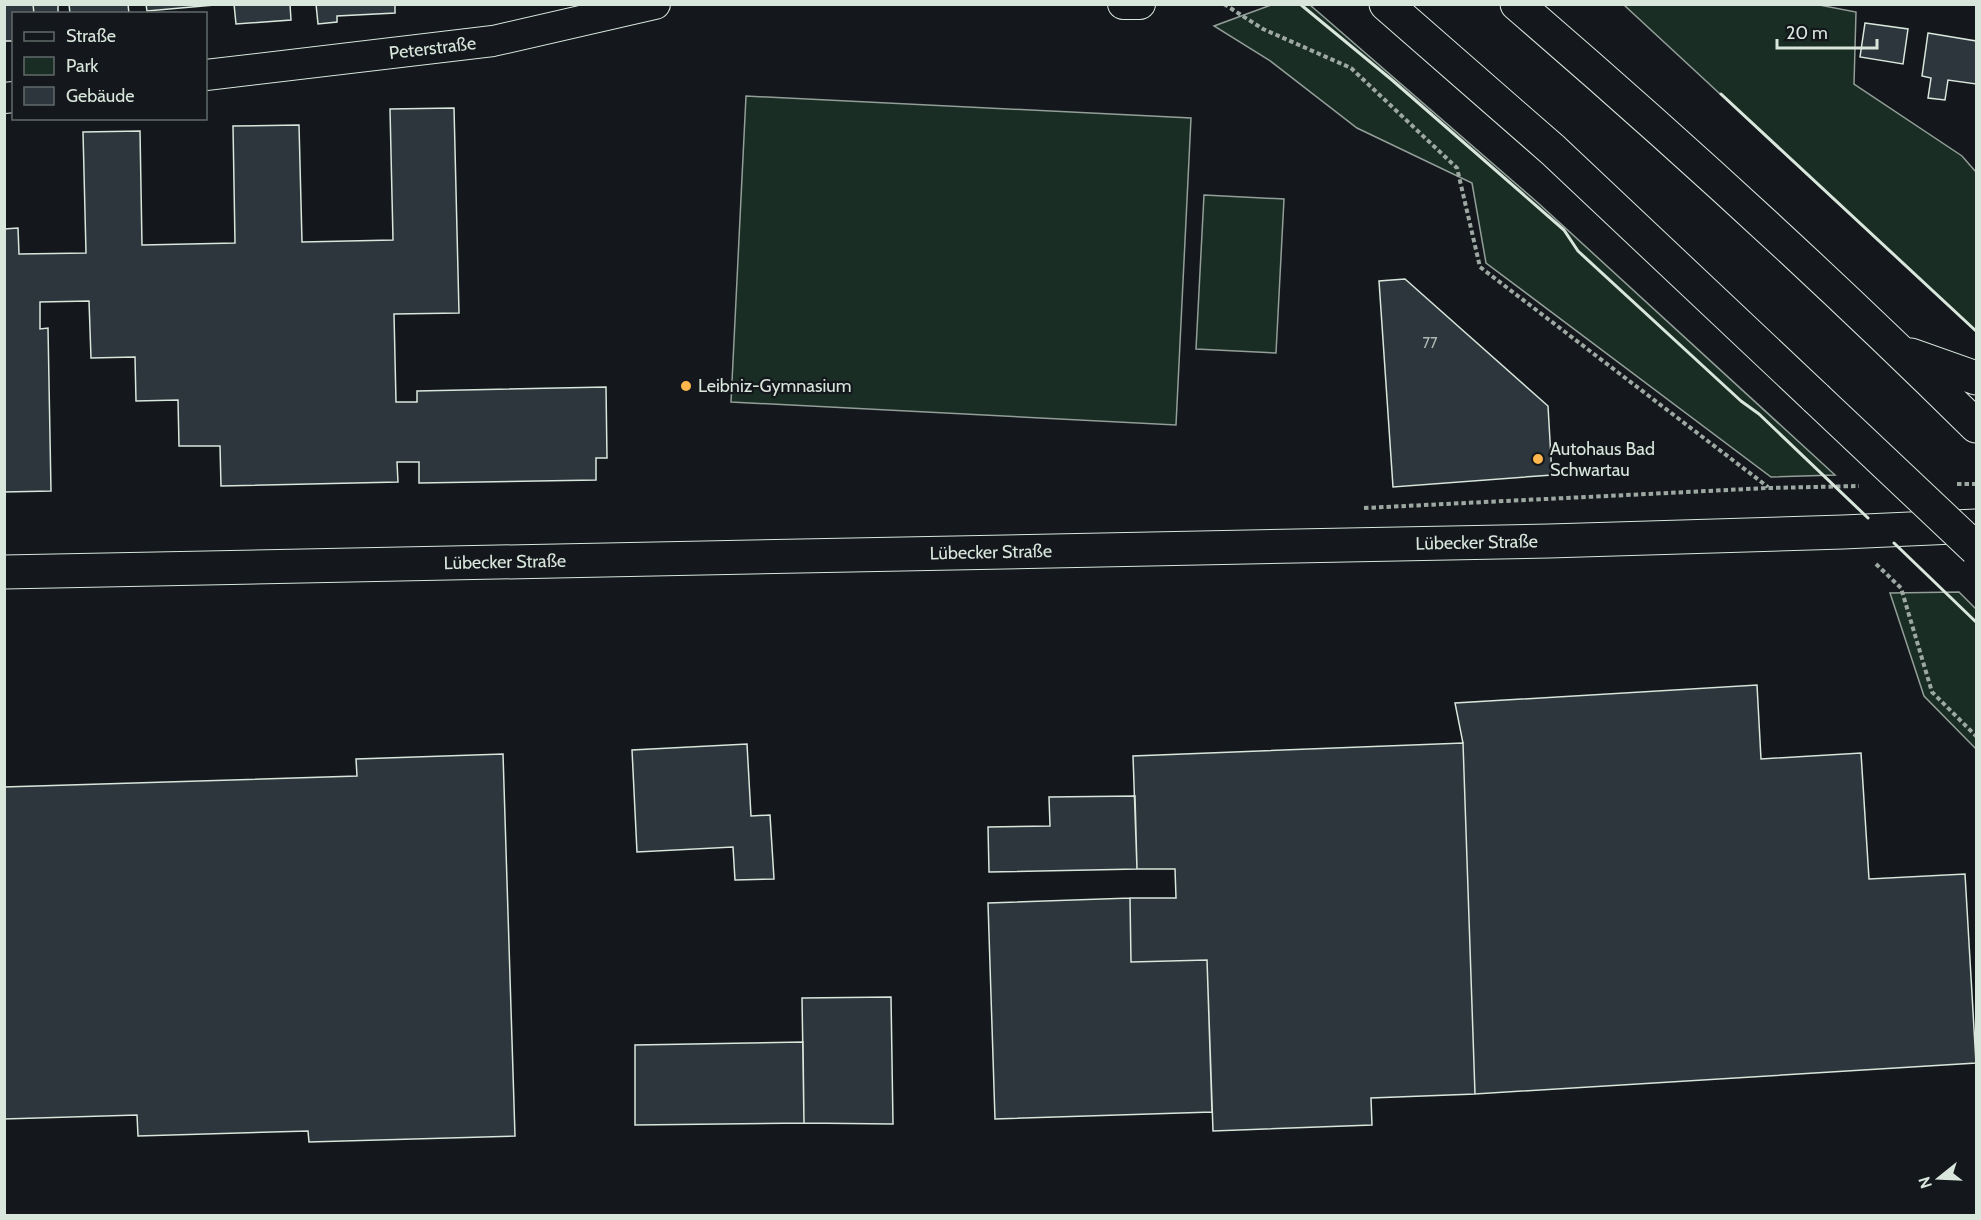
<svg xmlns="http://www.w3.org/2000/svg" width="1981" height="1220" font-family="Cabin,sans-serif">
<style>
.green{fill:#1a2d24;stroke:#939e99;stroke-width:1.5}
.building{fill:#2c363c;stroke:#d8e6dc;stroke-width:1.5}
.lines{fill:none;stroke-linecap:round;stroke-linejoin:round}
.street-casing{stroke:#d8e6dc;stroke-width:32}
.primary-casing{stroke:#d8e6dc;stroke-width:35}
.highway-casing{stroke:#d8e6dc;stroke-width:35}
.path{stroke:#9da8a2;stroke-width:4;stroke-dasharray:4.5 3;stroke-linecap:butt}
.street{stroke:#14181c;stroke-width:30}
.primary{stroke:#14181c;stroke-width:33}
.highway{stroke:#14181c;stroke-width:33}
.highway-bridge-casing{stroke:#d8e6dc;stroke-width:35;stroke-linecap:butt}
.highway-bridge{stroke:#14181c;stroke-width:33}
.wall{stroke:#d8e6dc;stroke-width:3}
.poi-dot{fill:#ffb74d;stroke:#14181c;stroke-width:2}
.labels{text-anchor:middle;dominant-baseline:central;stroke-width:4.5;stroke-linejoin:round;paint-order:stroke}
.number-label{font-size:15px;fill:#adbab4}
.street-label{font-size:18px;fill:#d8e6dc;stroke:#14181c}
.poi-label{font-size:18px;fill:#d8e6dc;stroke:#14181c;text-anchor:start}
</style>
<rect width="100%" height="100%" fill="#14181c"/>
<path class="green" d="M1814,4l42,8 -2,72 108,72 14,16v159l-352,-326z
M1271,5h39l227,197 298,273 -64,2 -285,-214 -14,-80 -115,-55 -88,-68 -55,-34z
M746,96l445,22 -15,307 -445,-23z
M1204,195l80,4 -8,154 -80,-4z
M1959,592l17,17v140l-52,-53 -34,-103z"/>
<path class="building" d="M4,4h29l1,10h-20v27h-10z
M33,4h25v10h-24z
M69,4h59l1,10h-59z
M146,4h68v1l-67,6z
M234,4h56l1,16 -55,4z
M316,4h79v9l-58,3v6l-19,2z
M1865,23l43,6 -5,35 -43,-7z
M1928,33l48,8v43l-28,-4 -3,20 -17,-2 3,-20 -9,-2z
M454,108l5,205 -65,1 2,88h21v-11l189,-4 1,71h-11v22l-177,3v-21h-22l1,20 -177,4 -1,-40h-41l-1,-46 -42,1 -1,-44 -44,1 -2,-57 -49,1v27l8,-1 3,163 -47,1v-263l14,-1 1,26 67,-1 -3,-121 57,-1 2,114 93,-2 -2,-117 66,-1 3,117 91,-2 -3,-131z
M1405,279l143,127 4,69 -159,12 -14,-206z
M1757,685l4,74 100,-6 8,126 96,-5 11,189 -501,31 -12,-351 -8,-40z
M1463,743l12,351 -104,4 1,27 -159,6 -6,-171 -76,2 -1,-64h46l-1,-29h-38l-4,-113z
M747,744l4,72 19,-1 4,64 -39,1 -2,-33 -96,5 -5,-102z
M503,754l12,382 -206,6 -1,-11 -170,5 -1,-21 -133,4v-332l353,-11 -1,-17z
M1135,796l2,73 -148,3 -1,-45 62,-1 -1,-29z
M1130,898l1,64 76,-2 5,152 -217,7 -7,-216z
M891,997l2,127 -89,-1 -2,-125z
M803,1042l1,81 -169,2v-80z"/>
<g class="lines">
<defs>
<g id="street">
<path d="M1123,4h17"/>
<path id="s1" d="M206,75l287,-34 162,-37"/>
<path d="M4,98l10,-1"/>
</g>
<g id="primary">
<path id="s2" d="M4,572l1545,-31 294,-9 133,-6"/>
</g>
<path id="highway" d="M1386,4l167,146 263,248
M1517,4c158,136 311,276 459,422
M1911,355l65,23"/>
</defs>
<use href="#street" class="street-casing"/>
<use href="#primary" class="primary-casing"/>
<use href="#highway" class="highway-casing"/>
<path class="path" d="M1224,4l39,25 88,39 106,100 23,99 288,220
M1957,484h19
M1364,508l404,-20 91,-2
M1876,564l25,24 31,104 44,44"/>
<use href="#street" class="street"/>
<use href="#primary" class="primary"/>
<use href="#highway" class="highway"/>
<defs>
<path id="highway-bridge" d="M1816,398l160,151"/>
</defs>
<use href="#highway-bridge" class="highway-bridge-casing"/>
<use href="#highway-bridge" class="highway-bridge"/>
<path class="wall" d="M1300,4l92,76 172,150 14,21 163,150 18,13 109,104
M1721,94l255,237
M1894,543l82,79"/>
</g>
<g class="poi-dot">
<circle cx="686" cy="386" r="6"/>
<circle cx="1538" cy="459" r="6"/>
</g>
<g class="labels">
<g class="number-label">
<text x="1430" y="343">77</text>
</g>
<g class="street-label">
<text stroke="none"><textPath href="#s1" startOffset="228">Peterstraße</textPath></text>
<text stroke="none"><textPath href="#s2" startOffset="1473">Lübecker Straße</textPath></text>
<text stroke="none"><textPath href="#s2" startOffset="987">Lübecker Straße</textPath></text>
<text stroke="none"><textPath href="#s2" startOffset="501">Lübecker Straße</textPath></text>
</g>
<g class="poi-label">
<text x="698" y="386">Leibniz-Gymnasium</text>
<text x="1550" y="449">Autohaus Bad<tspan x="1550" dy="21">Schwartau</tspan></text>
</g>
</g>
<rect width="1981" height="1220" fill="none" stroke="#d8e6dc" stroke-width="12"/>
<rect x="12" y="12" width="195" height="108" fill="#14181c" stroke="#626a69" stroke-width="1.5"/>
<rect x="24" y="32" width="30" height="9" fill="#14181c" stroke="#626a69" stroke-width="1.5"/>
<text x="66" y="42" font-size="18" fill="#d8e6dc">Straße</text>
<rect x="24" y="57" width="30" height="18" fill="#1a2d24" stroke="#626a69" stroke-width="1.5"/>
<text x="66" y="72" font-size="18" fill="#d8e6dc">Park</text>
<rect x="24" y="87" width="30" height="18" fill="#2c363c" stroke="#626a69" stroke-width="1.5"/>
<text x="66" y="102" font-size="18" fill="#d8e6dc">Gebäude</text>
<g transform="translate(1939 1178) rotate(252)" stroke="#14181c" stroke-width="4.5" paint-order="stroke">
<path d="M0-4.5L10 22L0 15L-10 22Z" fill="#d8e6dc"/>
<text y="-9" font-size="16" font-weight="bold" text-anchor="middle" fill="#d8e6dc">N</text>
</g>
<path d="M1777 39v9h100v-9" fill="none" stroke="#d8e6dc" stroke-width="3"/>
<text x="1786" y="39" font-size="18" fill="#d8e6dc" stroke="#14181c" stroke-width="4.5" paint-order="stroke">20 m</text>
</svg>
